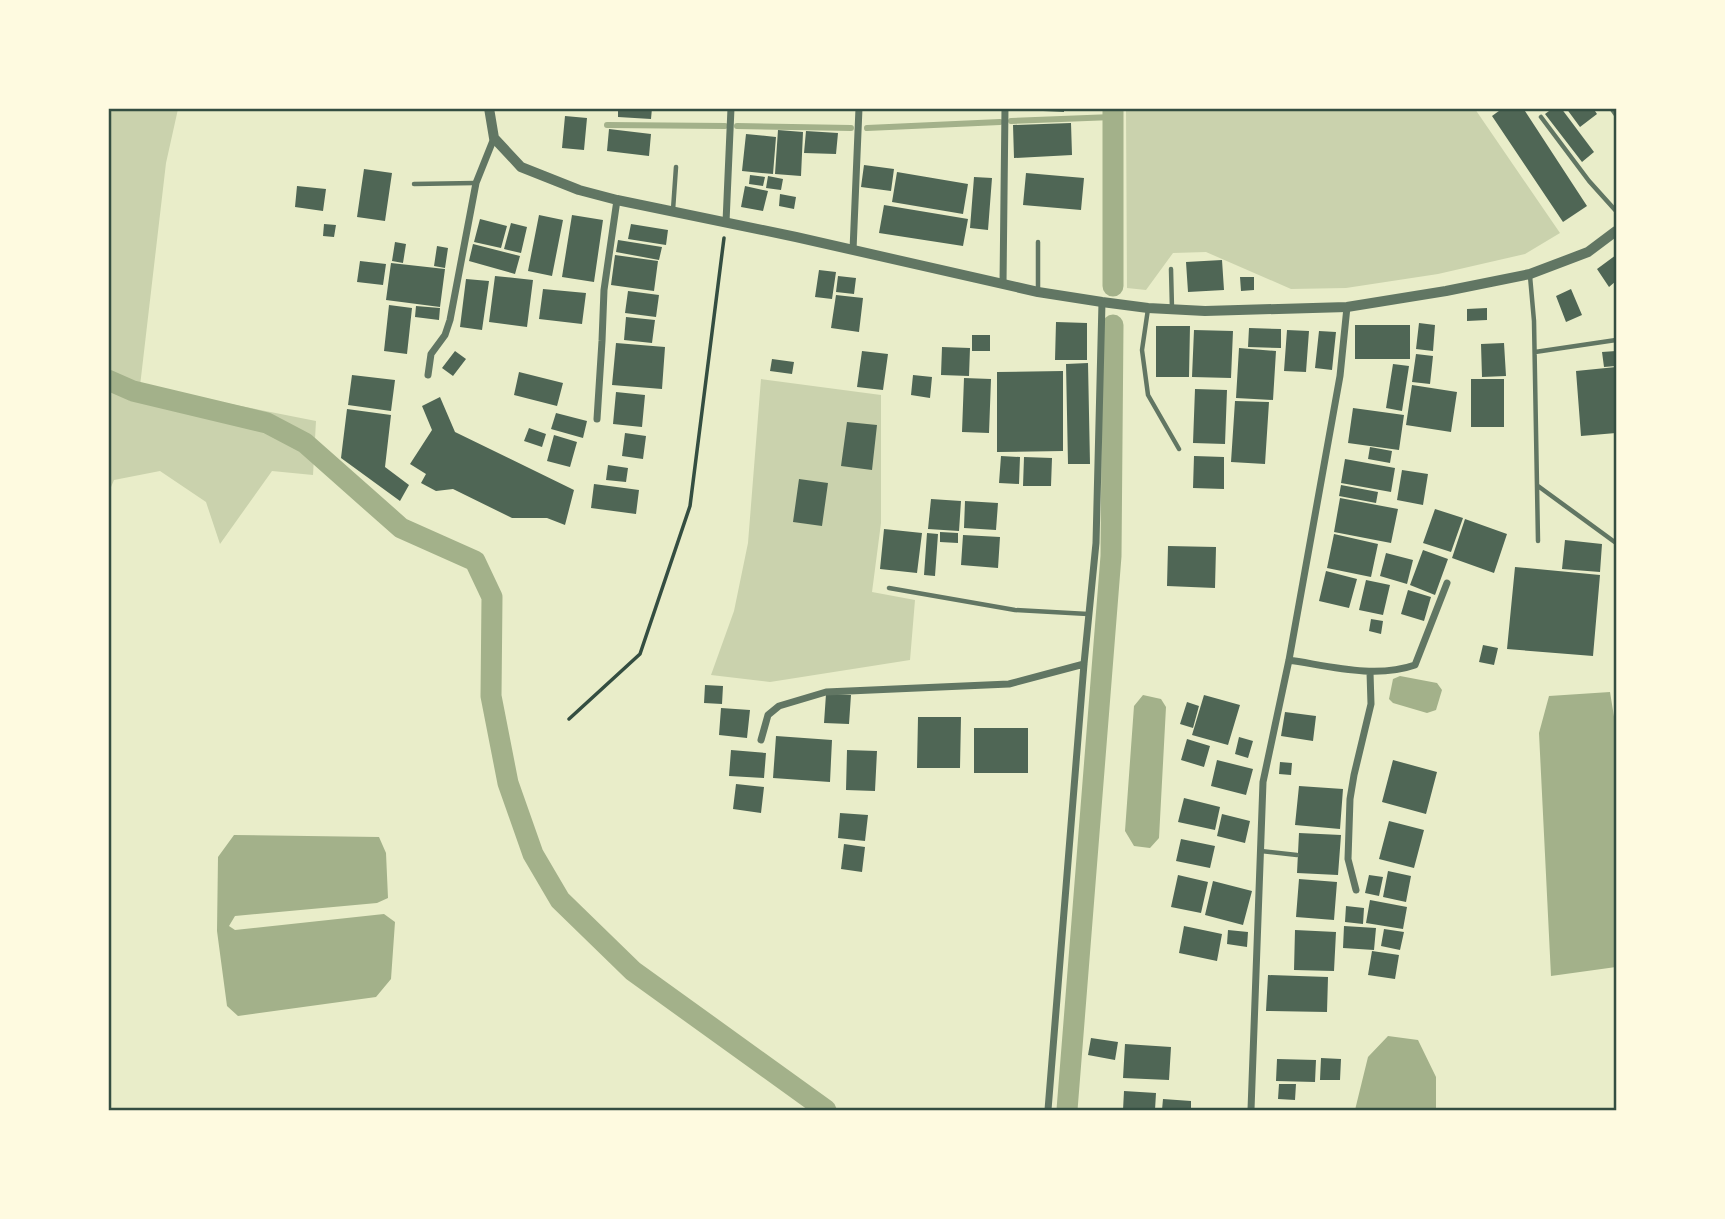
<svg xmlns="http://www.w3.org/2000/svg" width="1725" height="1219" font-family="Cabin,sans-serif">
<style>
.green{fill:#cad2ad}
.water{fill:#a3b18a}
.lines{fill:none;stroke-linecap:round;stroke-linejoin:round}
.stream{stroke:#a3b18a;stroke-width:6}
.canal{stroke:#a3b18a;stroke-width:21}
.building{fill:#4f6655}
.path{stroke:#344e41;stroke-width:3.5}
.service{stroke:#617663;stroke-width:4.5}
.minor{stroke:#617663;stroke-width:7}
.tertiary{stroke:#617663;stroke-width:10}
.neatline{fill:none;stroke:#344e41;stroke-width:2.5}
</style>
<rect width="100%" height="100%" fill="#e9edc9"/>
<path class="green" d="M109,108l69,1 -12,54 -26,223 176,35 -3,54 -41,-4 -52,73 -14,-42 -46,-31 -46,9 -5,12z
M1126,109h349l85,124 -35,21 -87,20 -92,14 -55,1 -85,-37 -33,1 -27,37 -19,-2z
M761,379l120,16v128l-9,69 43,8 -5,60 -140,22 -59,-7 23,-64 14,-68z"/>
<path class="water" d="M1400,676l37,7 5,7 -6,20 -9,3 -34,-10 -4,-4 4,-20z
M1610,692l6,37v238l-65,9 -12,-243 10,-37z
M1143,695l18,4 5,8 -7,131 -9,10 -16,-2 -9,-15 9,-125z
M234,835l145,2 7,16 2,45 -11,5 -142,13 -6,10 6,4 149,-16 11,8 -4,57 -15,18 -138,19 -11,-10 -10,-75 1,-74z
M1388,1036l30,4 18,37v33h-81l13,-53z"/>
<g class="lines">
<path class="stream" d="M1011,121l102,-4
M607,125l118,1
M737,126l114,2
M867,128l133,-6"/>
<path class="canal" d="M1113,108v178
M108,380l25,11 134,32 38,20 96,85 74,33 17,36 -1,99 17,87 25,71 27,46 73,71 193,139
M1067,1110l44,-554 2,-231"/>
</g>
<path class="building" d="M618,108h34l-1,11 -33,-2z
M1043,108h21v4l-21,-1z
M1503,108h20l64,98 -24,16 -71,-106z
M1553,108h8l33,44 -12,10 -37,-48z
M1566,108h27l4,6 -17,13z
M565,116l22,2 -3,32 -22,-2z
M1071,123l1,32 -58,3 -1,-33z
M609,129l42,5 -2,22 -42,-5z
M778,130l25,2 -2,44 -26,-2z
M806,131l32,2 -2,21 -32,-1z
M746,134l30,3 -3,37 -31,-3z
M864,165l30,4 -3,22 -30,-4z
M364,169l28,4 -7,48 -28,-4z
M897,172l71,12 -5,30 -71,-12z
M1026,173l58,5 -3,32 -58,-5z
M750,175l15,2 -2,9 -14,-2z
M768,176l15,3 -2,11 -15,-2z
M974,177l18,1 -4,52 -18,-2z
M297,186l29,3 -3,22 -28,-4z
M745,186l23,5 -5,20 -22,-4z
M780,194l16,3 -2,12 -15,-3z
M884,205l84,14 -5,27 -84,-13z
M539,215l24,5 -11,56 -24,-5z
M572,215l31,5 -9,62 -32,-5z
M480,219l27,7 -6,22 -27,-6z
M511,223l16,4 -6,26 -17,-4z
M324,224l12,1 -2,12 -11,-1z
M631,224l37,6 -2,15 -38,-6z
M618,240l44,7 -3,13 -43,-8z
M395,242l11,2 -3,19 -11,-2z
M473,244l47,12 -5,18 -46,-13z
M437,246l11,2 -3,20 -11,-2z
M615,255l43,6 -4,30 -43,-6z
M1616,255v26l-7,6 -12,-18z
M1222,260l2,30 -36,2 -2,-30z
M360,261l26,3 -3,21 -26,-3z
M391,263l54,6 -5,38 -54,-7z
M819,270l17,2 -4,27 -17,-2z
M495,276l38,4 -6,47 -38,-5z
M838,276l18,2 -2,16 -18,-2z
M1240,277h14v13l-13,1z
M466,279l23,2 -7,49 -22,-3z
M543,289l43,4 -4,31 -43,-5z
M1571,289l11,26 -16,7 -10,-26z
M628,291l31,4 -3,22 -31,-4z
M836,295l27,3 -4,34 -28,-4z
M389,305l23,3 -5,46 -23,-3z
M416,306l24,2 -1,12 -24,-3z
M1487,308v12l-20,1v-12z
M626,317l29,3 -3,23 -28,-3z
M1056,322l31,1v37h-32z
M1419,323l16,2 -2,26 -17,-2z
M1355,325h55v34h-55z
M1156,326h34l-1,51h-33z
M1249,328l32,1v19l-33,-1z
M1194,330l39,1 -2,47 -39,-1z
M1287,330l22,1 -3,41 -22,-1z
M1319,331l17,1 -4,38 -17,-2z
M972,335h18v16h-18z
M616,343l49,4 -3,42 -50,-4z
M1504,343l2,33 -24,1 -1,-33z
M942,347l28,1 -1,28 -28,-1z
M1239,348l37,3 -3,49 -37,-2z
M455,351l11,8 -13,17 -11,-8z
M862,351l26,3 -5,36 -26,-3z
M1616,351v15l-12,1 -2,-15z
M1416,354l17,2 -3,28 -18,-2z
M772,359l22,3 -2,12 -22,-3z
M1088,363l2,101h-22l-2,-100z
M1393,364l16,2 -7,45 -16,-3z
M1616,367v66l-35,3 -5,-65z
M1063,371v80l-66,1v-80z
M519,372l44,11 -6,23 -43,-11z
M352,375l43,5 -4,31 -43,-6z
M913,375l19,2 -2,21 -19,-3z
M964,378l27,1 -2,54 -27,-1z
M1471,379h33v48h-33z
M1412,385l45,7 -6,40 -45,-7z
M1195,389l32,1 -2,54 -32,-1z
M616,392l29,3 -3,32 -29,-3z
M440,397l15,35 119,58 -9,35 -18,-7h-35l-59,-29 -17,2 -15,-8 5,-9 -16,-10 22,-34 -10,-24z
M1235,401l34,1 -4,62 -34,-2z
M1353,408l51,7 -5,35 -51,-7z
M347,409l44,6 -6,52 24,18 -9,16 -59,-43z
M556,413l31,8 -4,17 -32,-9z
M847,422l30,3 -5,45 -31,-4z
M529,428l17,6 -4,13 -18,-6z
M625,433l21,3 -3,23 -21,-3z
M554,435l23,7 -7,25 -23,-6z
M1370,447l22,4 -2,12 -22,-4z
M1001,456l19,1 -1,27 -20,-1z
M1194,456l30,1v32l-31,-1z
M1024,457l28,1 -1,28h-28z
M1345,459l50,9 -4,24 -50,-9z
M608,465l20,3 -2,14 -20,-2z
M1402,470l26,4 -5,31 -26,-5z
M799,479l29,4 -6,43 -29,-4z
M594,484l45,6 -3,24 -45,-6z
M1341,485l37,7 -2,11 -37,-7z
M1340,498l58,11 -7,34 -57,-11z
M931,499l30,2 -2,30 -31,-2z
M965,501l33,2 -2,27 -32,-2z
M1435,509l28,9 -12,34 -28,-9z
M1465,519l42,15 -13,39 -42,-15z
M884,529l38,4 -5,40 -37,-4z
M940,532l18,1v10l-18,-1z
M927,533l11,1 -3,42 -11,-1z
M1334,534l44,10 -7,33 -44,-9z
M963,535l37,2 -2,31 -37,-3z
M1565,540l37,4 -2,28 -38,-3z
M1168,546l48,1 -1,41 -48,-2z
M1423,550l25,9 -13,36 -25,-10z
M1386,553l27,7 -6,24 -27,-8z
M1515,567l85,8 -7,81 -86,-7z
M1326,571l31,8 -8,29 -30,-7z
M1366,580l24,5 -7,30 -24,-5z
M1408,590l23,7 -7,24 -23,-7z
M1371,619l12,2 -2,13 -12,-3z
M1483,645l15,3 -4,17 -15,-3z
M705,685l18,1 -1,18 -18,-1z
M826,694l25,1 -2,29 -25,-1z
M1204,695l36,10 -12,40 -36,-10z
M1187,702l12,4 -6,22 -13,-4z
M721,708l29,2 -3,28 -28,-3z
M1285,712l31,4 -3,25 -32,-5z
M918,717h43l-1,51h-43z
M974,728h54v45h-54z
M776,736l56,4 -2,42 -57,-4z
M1239,737l14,4 -5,17 -13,-4z
M1187,739l23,7 -6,21 -23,-7z
M731,750l35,3 -2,25 -35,-2z
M847,750l30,1 -2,40 -29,-1z
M1217,760l36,9 -7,26 -35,-9z
M1393,760l44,12 -11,42 -44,-12z
M1280,762l12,1 -1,12 -12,-1z
M736,784l28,3 -3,26 -28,-4z
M1299,786l44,3 -3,40 -45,-4z
M1184,798l36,9 -5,23 -37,-8z
M840,813l28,2 -3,26 -27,-3z
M1222,814l28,7 -5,22 -28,-7z
M1389,821l35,9 -10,38 -35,-9z
M1299,833l42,2 -3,40 -41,-2z
M1181,839l34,7 -5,22 -34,-7z
M844,844l21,3 -3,25 -21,-3z
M1388,871l23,5 -5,26 -23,-5z
M1178,875l30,7 -7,31 -30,-6z
M1369,875l14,2 -4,19 -14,-3z
M1299,879l38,3 -3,38 -38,-3z
M1213,881l39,10 -9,34 -38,-10z
M1370,900l37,7 -4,22 -37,-6z
M1346,906l18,2 -1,16 -18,-2z
M1184,926l38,8 -5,27 -38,-8z
M1344,926l32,2 -2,22 -31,-2z
M1384,929l20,3 -4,18 -19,-4z
M1228,930l20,2 -1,15 -20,-3z
M1295,930l41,2 -2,39 -40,-1z
M1372,951l27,4 -4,24 -27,-4z
M1268,975l60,2 -1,35 -61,-1z
M1091,1038l27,4 -3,18 -27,-5z
M1125,1044l46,3 -2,33 -46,-2z
M1321,1058l20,1 -1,21h-20z
M1277,1059l39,1 -1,22 -39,-1z
M1279,1084h17l-1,16 -17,-1z
M1124,1091l32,2 -1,17h-32z
M1163,1099l28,2v9h-29z"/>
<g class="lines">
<path class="path" d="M569,719l71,-65 50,-148 34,-268"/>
<path class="service" d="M1611,108l5,7
M1541,117l48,64 27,30
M414,184l61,-1
M673,210l3,-43
M1038,242v49
M1171,269l1,40
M1530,276l4,45 4,220
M1148,309l-6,41 6,45 31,54
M1535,352l81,-12
M1538,486l78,57
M889,588l126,22 73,4
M1261,851l36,4"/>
<path class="minor" d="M726,222l5,-114
M853,250l6,-142
M1003,284l2,-176
M428,375l3,-21 14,-19 5,-15 26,-137 18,-45
M597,419l5,-78 2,-51 13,-90
M1289,660c40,6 86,19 126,5l32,-82
M761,740l7,-25 11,-9 47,-14 183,-8 75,-20
M1356,890l-8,-31 2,-60 4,-24 17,-71 -1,-32
M1048,1110l36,-446 12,-121 6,-241
M1251,1110l12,-328 26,-122 51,-284 7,-69"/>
<path class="tertiary" d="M489,108l5,30 27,29 58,23 38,10 179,37 242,55 64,10 46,6 57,3 142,-4 99,-16 84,-17 58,-22 28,-21"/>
</g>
<rect width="1725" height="1219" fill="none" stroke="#fefae0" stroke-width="220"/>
<rect x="110" y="110" width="1505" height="999" class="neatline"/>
</svg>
